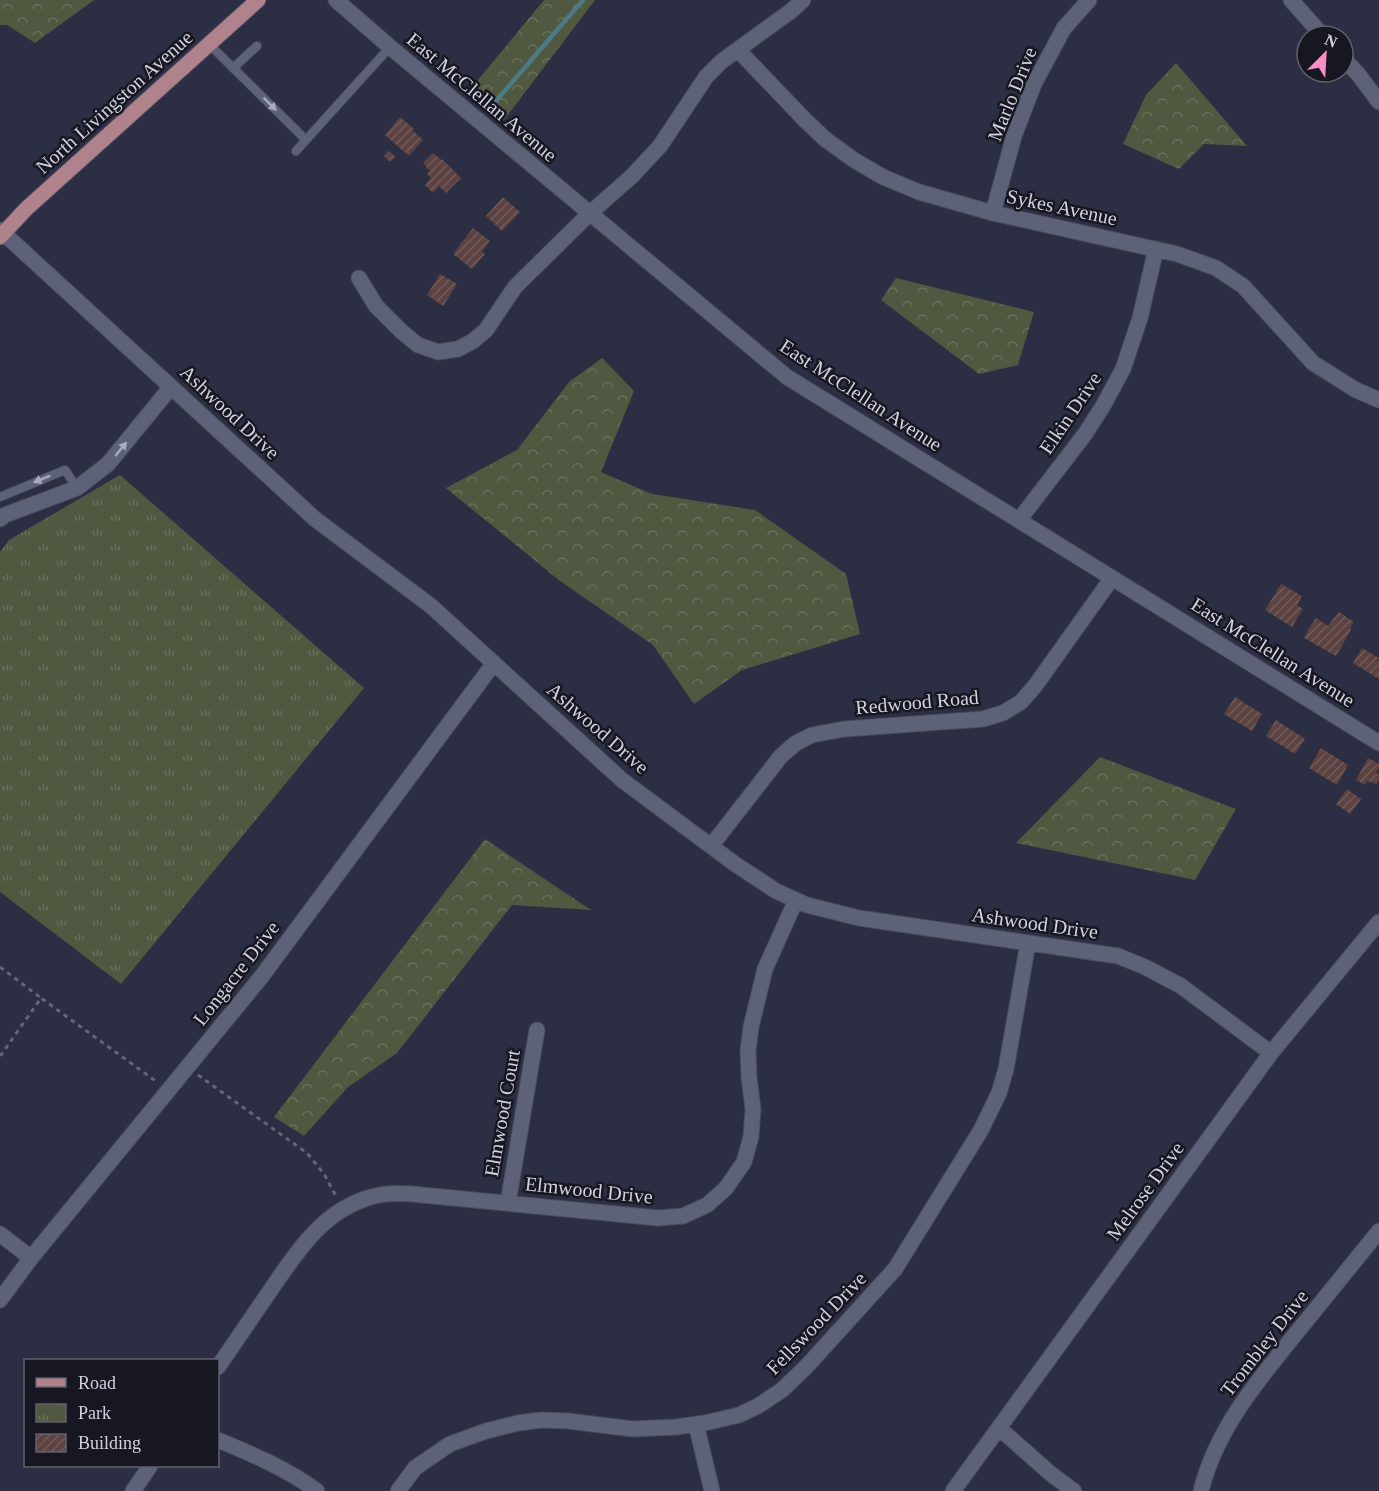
<svg xmlns="http://www.w3.org/2000/svg" width="1379" height="1491" font-family="'Times New Roman',serif">
<style>
.forest{fill:url(#forest-crowns)}
.park{fill:url(#park-tufts)}
.lines{fill:none;stroke-linecap:round;stroke-linejoin:round}
.stream{stroke:#4d7a87;stroke-width:4.5}
.building{fill:url(#building-hatch)}
.service-casing{stroke:#494b5c;stroke-width:10}
.minor-casing{stroke:#494b5c;stroke-width:17}
.tertiary-casing{stroke:#494b5c;stroke-width:17}
.primary-casing{stroke:#494b5c;stroke-width:17}
.path{stroke:#636578;stroke-width:3;stroke-dasharray:4.5 4.5;stroke-linecap:butt}
.service{stroke:#5e6279;stroke-width:8}
.minor{stroke:#5e6279;stroke-width:15}
.tertiary{stroke:#5e6279;stroke-width:15}
.primary{stroke:#b0828b;stroke-width:15}
.oneway{fill:#a8abbc}
.labels{text-anchor:middle;dominant-baseline:central;stroke-width:5;stroke-linejoin:round;paint-order:stroke}
.street-label{font-size:20px;fill:#d0d2e0;stroke:#161721}
</style>
<defs>
<pattern id="forest-crowns" width="20" height="18" patternUnits="userSpaceOnUse" patternTransform="scale(1.5)"><rect width="20" height="18" fill="#505940"/><path d="M2 6a3 3 0 1 1 6 0M12 15a3 3 0 1 1 6 0" fill="none" stroke="#68705b"/></pattern>
<pattern id="park-tufts" width="24" height="20" patternUnits="userSpaceOnUse" patternTransform="scale(1.5)"><rect width="24" height="20" fill="#505940"/><path d="M3 7l-1-3M5 7V3M7 7l1-3M15 17l-1-3M17 17v-4M19 17l1-3" fill="none" stroke="#68705b"/></pattern>
<pattern id="building-hatch" width="6" height="6" patternUnits="userSpaceOnUse" patternTransform="scale(1.5)"><rect width="6" height="6" fill="#5c4240"/><path d="M-1 1l2-2M0 6l6-6M5 7l2-2" fill="none" stroke="#725c5b"/></pattern>
</defs>
<rect width="100%" height="100%" fill="#2c2e43"/>
<path class="forest" d="M0,0h94l-59,43 -28,-18h-7z
M544,0h51l-91,120 -36,-28z
M1176,63l71,83 -43,-2 -25,25 -56,-25 23,-49z
M896,278l138,34 -16,53 -39,9 -98,-74z
M602,358l32,33 -33,81 51,22 103,16 91,64 14,60 -118,36 -48,34 -41,-59 -93,-64 -114,-93 71,-38 52,-68z
M1100,757l136,52 -41,71 -179,-37z
M485,839l106,71 -79,-5 -115,148 -49,34 -44,49 -30,-19z"/>
<path class="park" d="M120,475l244,213 -243,296 -121,-92v-340l9,-12z"/>
<g class="lines">
<path class="stream" d="M496,101l87,-101"/>
</g>
<path class="building" d="M400,117l14,12 -2,1 11,10 -14,16 -24,-21z
M389,151l7,6 -6,5 -6,-6z
M433,153l8,7 1,-1 19,19 -15,15 -7,-7 -6,7 -8,-8 6,-7 -4,-4 3,-3 -7,-8z
M503,197l17,15 -18,19 -16,-15z
M473,228l17,13 -8,11 3,2 -13,15 -19,-15z
M440,274l17,10 -14,22 -16,-11z
M1281,584l21,12 -5,9 6,4 -11,18 -27,-17z
M1339,612l15,10 -4,7 1,1 -15,26 -32,-18 5,-10 7,-10 12,8z
M1362,648l17,10v21l-26,-16z
M1235,697l27,17 -10,17 -28,-17z
M1276,720l29,19 -10,15 -29,-18z
M1321,748l27,17 -11,20 -28,-17z
M1368,758l11,6v4l-3,5 3,2v5l-3,4 -9,-3 -2,4 -9,-5z
M1347,789l14,10 -11,15 -14,-10z"/>
<g class="lines">
<defs>
<path id="service" d="M210,45l96,95
M233,68l24,-22
M296,151l94,-104
M0,497l65,-27 12,18"/>
<path id="minor" d="M1291,0l32,36
M738,50l67,70 20,19 29,21 29,17 36,15 74,21 184,41 39,14 27,18 70,77 43,27 23,10
M1343,58l15,16 21,28
M993,213l21,-77 20,-52 30,-56 25,-28
M0,230l315,289 116,87 191,174 113,84 41,27 31,14 52,13 259,38 27,11 36,19 90,67
M359,278l17,28 25,25 17,14 20,7 20,-3 15,-8 13,-11 29,-43 74,-73 43,-38 28,-30 46,-69 16,-16 69,-50 12,-11
M0,519l5,-4 72,-27 31,-24 63,-77
M1019,520l66,-86 18,-28 20,-37 17,-51 16,-69
M711,846l70,-90 15,-13 16,-8 32,-6 139,-10 20,-6 18,-11 14,-16 77,-108
M508,1203l29,-173
M0,1234l31,24
M0,1300l31,-42 231,-282 232,-313
M218,1367c18,-26 36,-53 54,-79 26,-38 52,-78 99,-91 13,-4 27,-4 41,-3l246,24 25,-2 24,-11 19,-17 18,-26 7,-25 2,-28 -4,-32 -1,-26 3,-24 14,-58 31,-69
M696,1424l16,67
M999,1428l52,46 23,17
M218,1440c34,14 69,29 99,51
M133,1491l17,-25
M398,1491l17,-23 35,-24 36,-13 32,-8 23,-3 27,1 65,8 43,-2 29,-4 34,-8 19,-9 24,-16 24,-23 89,-98 86,-139 18,-37 7,-24 22,-126
M953,1491l318,-438 108,-131
M1201,1491c15,-62 58,-112 97,-160 27,-33 54,-67 81,-100"/>
<path id="tertiary" d="M336,0l54,47 397,330 592,366"/>
<path id="primary" d="M0,237l26,-28 232,-209"/>
</defs>
<use href="#service" class="service-casing"/>
<use href="#minor" class="minor-casing"/>
<use href="#tertiary" class="tertiary-casing"/>
<use href="#primary" class="primary-casing"/>
<path class="path" d="M0,967l41,31
M0,1054l1,1 40,-57 116,84
M198,1075l109,78 17,21 12,22"/>
<use href="#service" class="service"/>
<use href="#minor" class="minor"/>
<use href="#tertiary" class="tertiary"/>
<use href="#primary" class="primary"/>
</g>
<defs><path id="oneway-solid" d="M-6-.8H1V-3.2L6.5 0L1 3.2V.8H-6Z" transform="scale(1.5)"/></defs>
<g class="oneway">
<use href="#oneway-solid" transform="translate(270 104) rotate(45)"/>
<use href="#oneway-solid" transform="translate(121 449) rotate(-51)"/>
<use href="#oneway-solid" transform="translate(42 479) rotate(158)"/>
</g>
<g class="labels">
<g class="street-label">
<text transform="translate(1012 94) rotate(-68)">Marlo Drive</text>
<text transform="translate(482 97) rotate(40)">East McClellan Avenue</text>
<text transform="translate(114 102) rotate(-42)">North Livingston Avenue</text>
<text transform="translate(1062 207) rotate(12)">Sykes Avenue</text>
<text transform="translate(861 395) rotate(33)">East McClellan Avenue</text>
<text transform="translate(230 412) rotate(43)">Ashwood Drive</text>
<text transform="translate(1070 413) rotate(-56)">Elkin Drive</text>
<text transform="translate(1273 652) rotate(32)">East McClellan Avenue</text>
<text transform="translate(917 702) rotate(-5)">Redwood Road</text>
<text transform="translate(598 728) rotate(41)">Ashwood Drive</text>
<text transform="translate(1035 923) rotate(8)">Ashwood Drive</text>
<text transform="translate(236 973) rotate(-52)">Longacre Drive</text>
<text transform="translate(502 1113) rotate(-80)">Elmwood Court</text>
<text transform="translate(589 1190) rotate(6)">Elmwood Drive</text>
<text transform="translate(1145 1191) rotate(-54)">Melrose Drive</text>
<text transform="translate(816 1323) rotate(-46)">Fellswood Drive</text>
<text transform="translate(1264 1343) rotate(-52)">Trombley Drive</text>
</g>
</g>
<rect x="24" y="1359" width="195" height="108" fill="#161721" stroke="#60626d" stroke-width="1.5"/>
<rect x="36" y="1378" width="30" height="9" fill="#b0828b" stroke="#60626d" stroke-width="1.5"/>
<text x="78" y="1389" font-size="18" fill="#d0d2e0">Road</text>
<rect x="36" y="1404" width="30" height="18" fill="url(#park-tufts)" stroke="#60626d" stroke-width="1.5"/>
<text x="78" y="1419" font-size="18" fill="#d0d2e0">Park</text>
<rect x="36" y="1434" width="30" height="18" fill="url(#building-hatch)" stroke="#60626d" stroke-width="1.5"/>
<text x="78" y="1449" font-size="18" fill="#d0d2e0">Building</text>
<g transform="translate(1325 54) rotate(24)"><circle r="28" fill="#161721" stroke="#60626d" stroke-width="1.5"/>
<path d="M0-4.5L10 22L0 15L-10 22Z" fill="#fb8fc5"/>
<text y="-9" font-size="16" font-weight="bold" text-anchor="middle" fill="#d0d2e0">N</text>
</g>
</svg>
